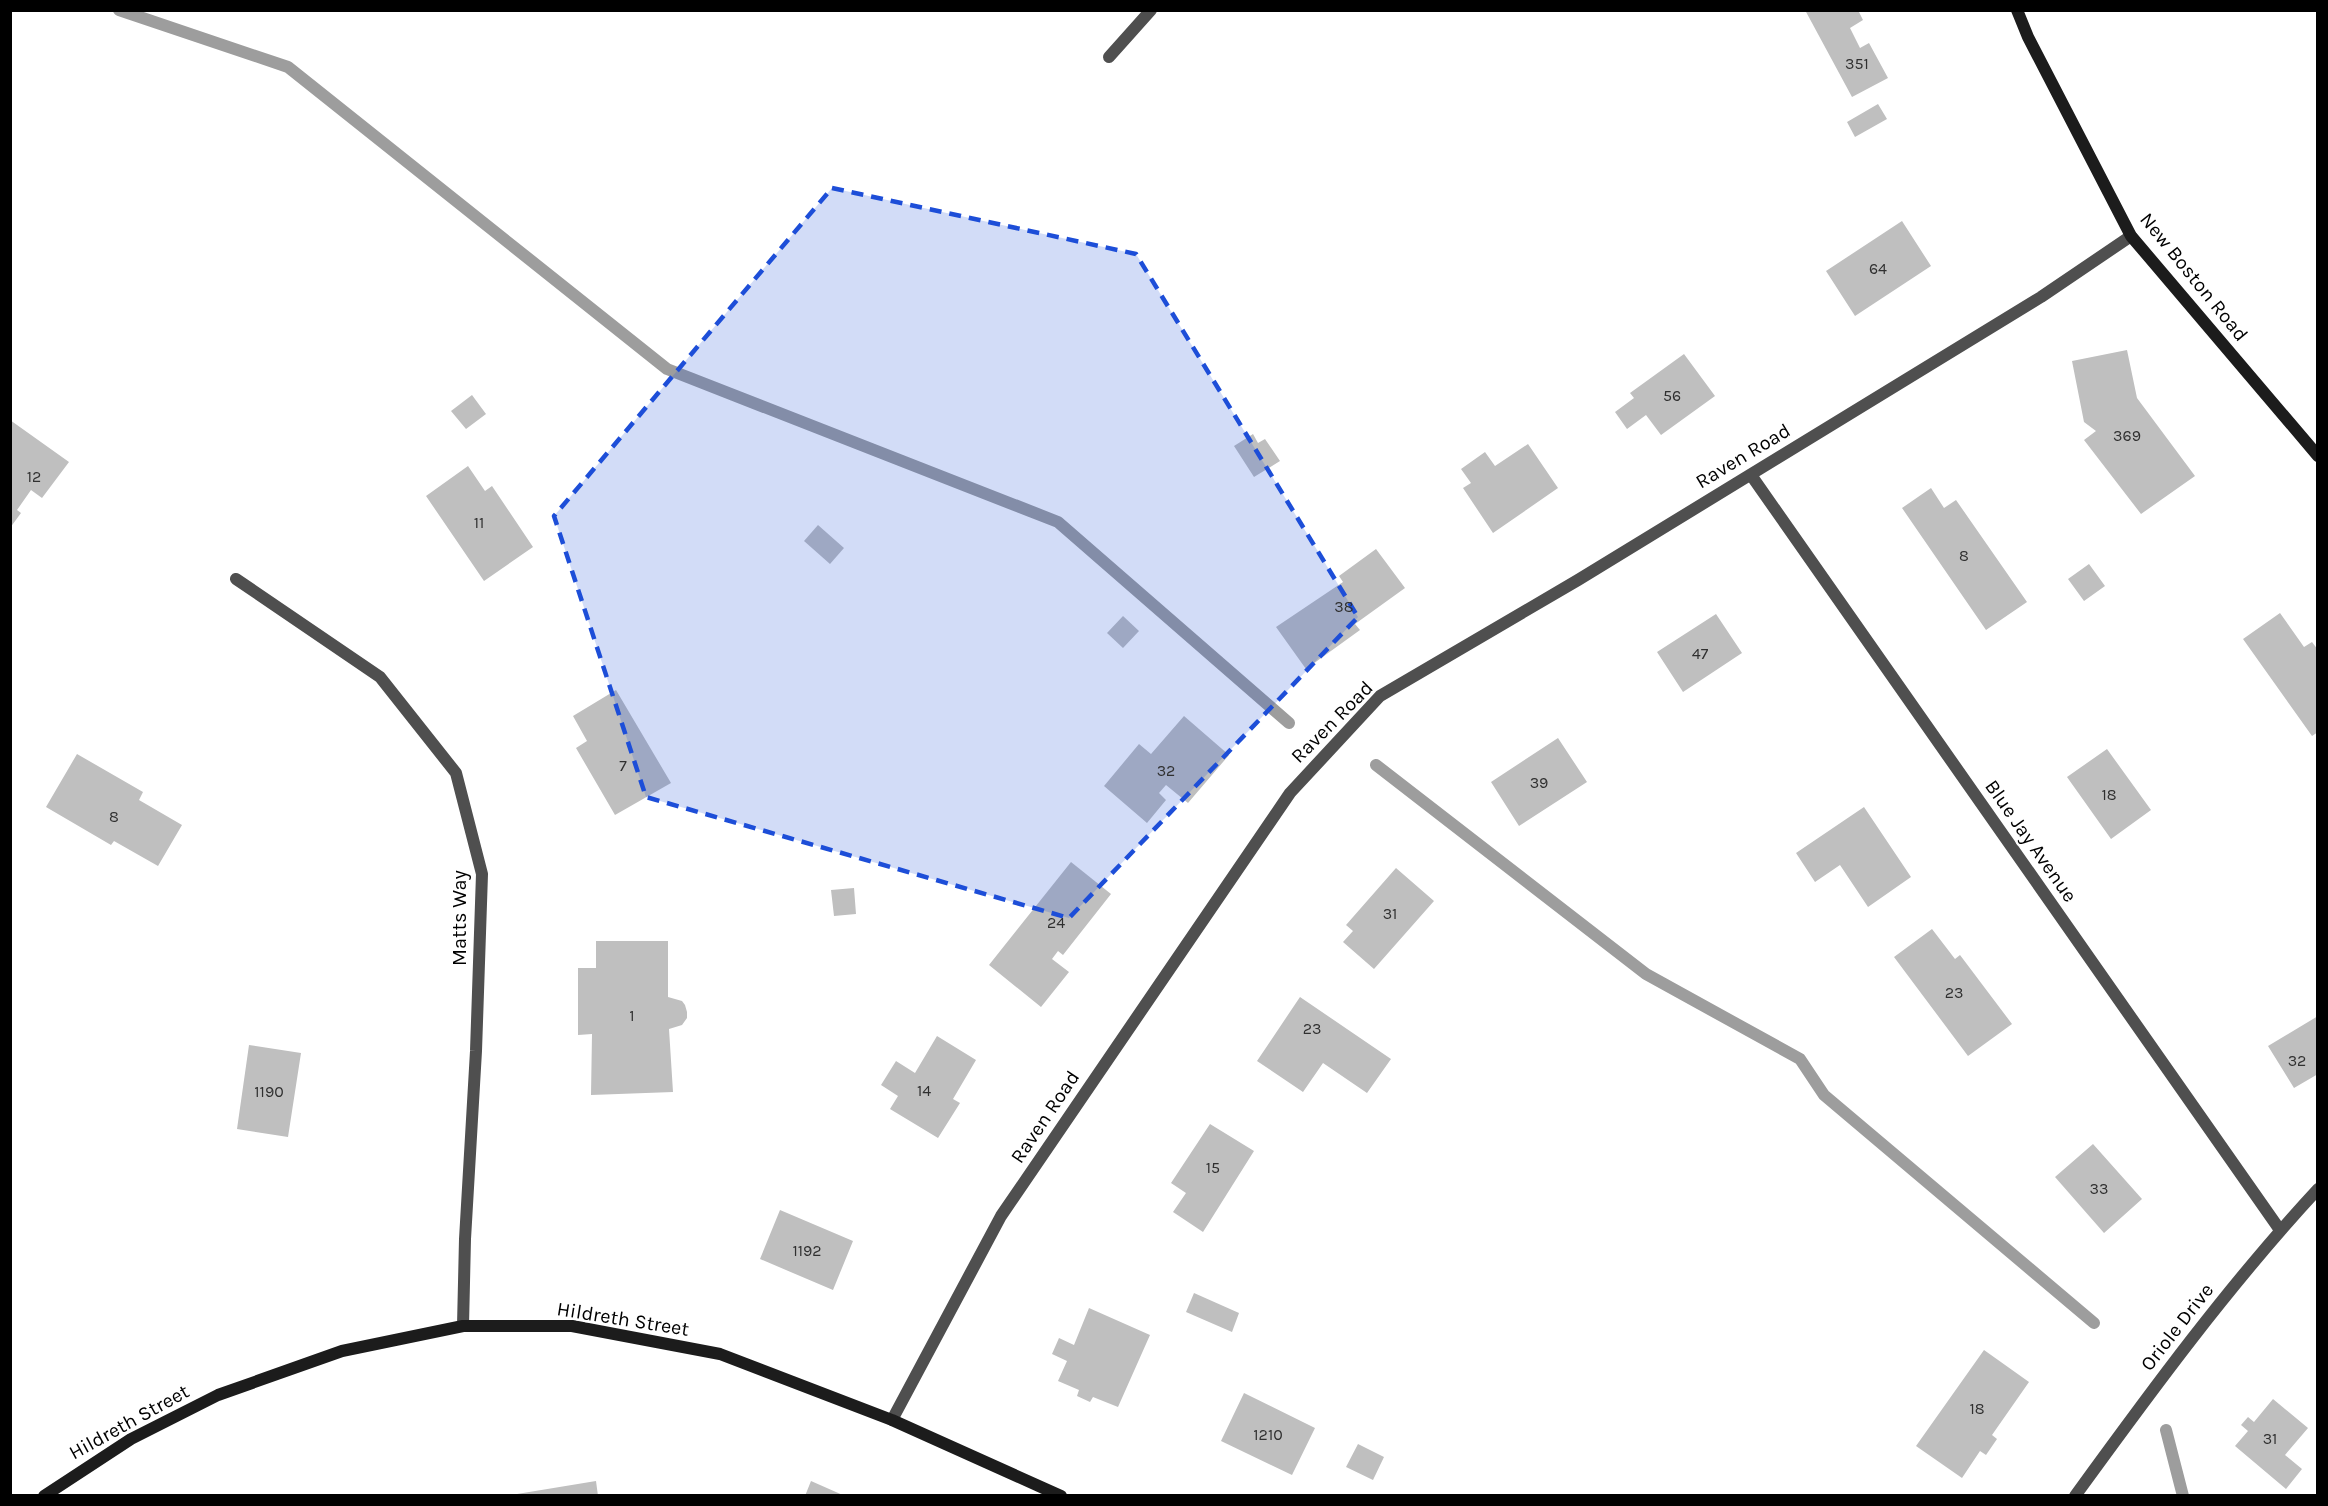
<svg xmlns="http://www.w3.org/2000/svg" width="2328" height="1506" font-family="Karla,sans-serif">
<style>
.lines{fill:none;stroke-linecap:round;stroke-linejoin:round}
.stream{stroke:#9d9d9d;stroke-width:12}
.building{fill:#bfbfbf}
.lane{stroke:#4f4f4f;stroke-width:12}
.street{stroke:#4f4f4f;stroke-width:12}
.secondary{stroke:#1c1c1c;stroke-width:12}
.marked{fill:#1d4ed8;fill-opacity:0.2;stroke:#1d4ed8;stroke-width:4.5;stroke-dasharray:12 8;stroke-linejoin:round}
.labels{text-anchor:middle;dominant-baseline:central;stroke-width:4.5;stroke-linejoin:round;paint-order:stroke}
.number-label{font-size:16px;fill:#303030}
.street-label{font-size:20px;fill:#000;stroke:#fff}
</style>
<rect width="100%" height="100%" fill="#fff"/>
<g class="lines">
<path class="stream" d="M119,10l169,57 379,302 391,153 231,201
M1376,765l270,209 154,85 24,36 270,228
M2166,1430l17,66"/>
</g>
<path class="building" d="M1805,10h53l5,10 -13,8 10,20 9,-5 19,35 -36,19z
M1878,104l9,15 -32,18 -8,-15z
M1902,221l29,45 -76,50 -29,-45z
M2127,350l10,48 58,78 -54,38 -57,-74 12,-9 -12,-9 -12,-61z
M1684,354l31,42 -54,39 -15,-20 -19,14 -12,-17 19,-14 -4,-5z
M472,395l14,19 -20,15 -15,-18z
M10,420l59,42 -27,36 -11,-8 -14,20 4,3 -11,15z
M1253,434l5,9 7,-4 15,22 -26,16 -20,-31z
M1528,444l30,44 -65,45 -30,-45 8,-5 -10,-14 24,-17 10,14z
M468,466l17,25 7,-5 41,61 -49,34 -58,-85z
M1931,488l13,20 12,-8 71,102 -41,28 -84,-122z
M818,525l26,23 -14,16 -26,-23z
M1376,549l29,39 -50,36 5,6 -54,39 -30,-42 67,-45 -4,-6z
M2089,564l16,22 -21,15 -16,-22z
M2280,613l24,34 8,-5 6,8v82l-6,4 -69,-97z
M1716,614l26,39 -59,39 -26,-40z
M1123,616l16,15 -16,17 -16,-15z
M616,690l55,93 -56,32 -39,-67 11,-7 -14,-25z
M1184,716l45,39 -41,48 -22,-18 -7,8 7,7 -19,23 -43,-37 35,-42 12,10z
M1558,738l29,44 -68,44 -28,-44z
M2107,749l44,61 -40,29 -44,-62z
M77,754l66,38 -4,8 43,25 -24,41 -44,-25 -3,4 -65,-38z
M1864,807l47,70 -43,30 -28,-42 -25,17 -19,-29z
M1071,862l40,32 -48,61 -5,-4 -6,8 17,13 -28,35 -52,-42z
M1396,868l38,33 -60,68 -31,-27 10,-11 -7,-6z
M854,888l2,26 -22,2 -3,-26z
M1932,929l23,30 5,-4 52,69 -44,32 -74,-99z
M596,941h72v56l14,4 3,4 2,7v6l-5,7 -13,4 4,63 -82,3 1,-61 -14,1v-67h18z
M1300,997l91,62 -24,34 -44,-30 -20,29 -46,-31z
M2318,1016v58l-24,14 -26,-42z
M937,1036l39,24 -23,39 7,4 -22,35 -48,-29 8,-13 -17,-11 15,-24 19,12z
M249,1045l52,8 -13,84 -51,-8z
M1210,1124l44,27 -51,81 -30,-20 13,-19 -15,-10z
M2093,1144l49,55 -38,34 -49,-56z
M780,1210l73,31 -20,49 -73,-31z
M1194,1293l45,20 -7,19 -46,-20z
M1089,1308l61,27 -32,72 -25,-10 -3,5 -13,-6 2,-6 -21,-9 9,-20 -15,-7 7,-16 15,7z
M1984,1350l45,32 -37,53 5,4 -11,16 -6,-4 -18,27 -46,-32z
M1244,1393l71,35 -23,47 -71,-34z
M2273,1399l35,29 -23,27 17,14 -16,20 -51,-43 13,-15 -7,-6 7,-8 6,5z
M1358,1444l26,13 -11,23 -27,-13z
M596,1481l2,15h-81v-2z
M811,1481l34,15h-40z"/>
<g class="lines">
<path class="lane" d="M1109,57l42,-47"/>
<path class="street" d="M1751,475l529,755
M236,579l144,98 76,96 26,101 -6,177 -11,188 -2,87
M892,1420l109,-204 289,-423 90,-97 198,-116 463,-283 90,-61
M2075,1496c77,-106 154,-211 243,-307"/>
<path class="secondary" d="M2017,10l11,27 103,199 187,220
M44,1496l87,-57 87,-44 124,-44 121,-25h109l148,28 172,66 169,76"/>
</g>
<path class="marked" d="M832,188l304,66 222,363 -289,301 -423,-121 -92,-281z"/>
<g class="labels">
<g class="number-label">
<text x="1857" y="63">351</text>
<text x="1878" y="268">64</text>
<text x="1672" y="395">56</text>
<text x="2127" y="435">369</text>
<text x="34" y="476">12</text>
<text x="479" y="522">11</text>
<text x="1964" y="555">8</text>
<text x="1344" y="606">38</text>
<text x="1700" y="653">47</text>
<text x="623" y="765">7</text>
<text x="1166" y="770">32</text>
<text x="1539" y="782">39</text>
<text x="2109" y="794">18</text>
<text x="114" y="816">8</text>
<text x="1390" y="913">31</text>
<text x="1056" y="922">24</text>
<text x="1954" y="992">23</text>
<text x="632" y="1015">1</text>
<text x="1312" y="1028">23</text>
<text x="2297" y="1060">32</text>
<text x="924" y="1090">14</text>
<text x="269" y="1091">1190</text>
<text x="1213" y="1167">15</text>
<text x="2099" y="1188">33</text>
<text x="807" y="1250">1192</text>
<text x="1977" y="1408">18</text>
<text x="1268" y="1434">1210</text>
<text x="2270" y="1438">31</text>
</g>
<g class="street-label">
<text transform="translate(2194 277) rotate(51)">New Boston Road</text>
<text transform="translate(1743 456) rotate(-31)">Raven Road</text>
<text transform="translate(1332 722) rotate(-45)">Raven Road</text>
<text transform="translate(2031 841) rotate(55)">Blue Jay Avenue</text>
<text transform="translate(459 918) rotate(-90)">Matts Way</text>
<text transform="translate(1045 1117) rotate(-56)">Raven Road</text>
<text transform="translate(623 1319) rotate(9)">Hildreth Street</text>
<text transform="translate(2177 1327) rotate(-52)">Oriole Drive</text>
<text transform="translate(129 1422) rotate(-29)">Hildreth Street</text>
</g>
</g>
<rect width="2328" height="1506" fill="none" stroke="#000000" stroke-width="24"/>
</svg>
